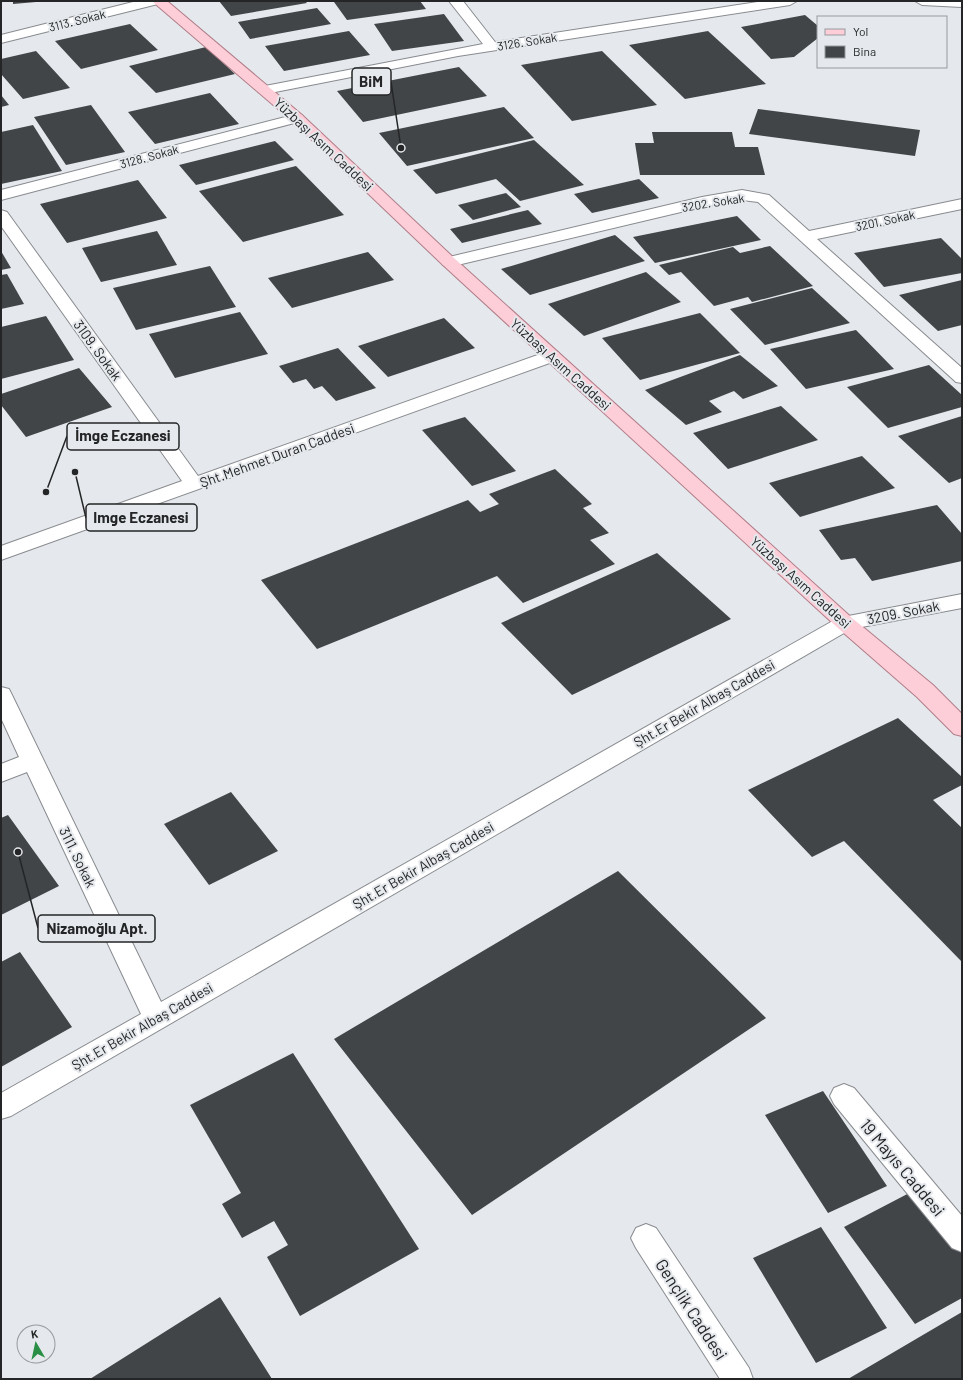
<svg xmlns="http://www.w3.org/2000/svg" width="963" height="1380" font-family="Barlow,sans-serif">
<style>
.building{fill:#424548}
.lines{fill:none;stroke-linecap:round;stroke-linejoin:round}
.minor-casing{stroke:#888b8f;stroke-width:2}
.major-casing{stroke:#b07e89;stroke-width:2}
.minor{fill:#fff;fill-rule:evenodd}
.major{fill:#fdced8;fill-rule:evenodd}
.labels{text-anchor:middle;dominant-baseline:central;stroke-width:4;stroke-linejoin:round;paint-order:stroke}
.far-street-label{font-size:12px;fill:#232526;stroke:#e5e8ec}
.street-label{font-size:14px;fill:#232526;stroke:#e5e8ec}
.near-street-label{font-size:17px;fill:#232526;stroke:#e5e8ec}
.leader{fill:none;stroke:#232526;stroke-width:1.5}
.callout-dot{fill:#232526;stroke:#e5e8ec;stroke-width:1.5}
.callout{fill:#e5e8ec;stroke:#232526;stroke-width:1.5}
.callout-label{font-size:15px;text-anchor:middle;font-weight:bold;fill:#232526}
</style>
<rect width="100%" height="100%" fill="#e5e8ec"/>
<path class="building" d="M13,1h23v1l-23,2z
M219,1h86l2,2 -76,13z
M340,1h80l6,8 -79,11 -13,-18z
M317,8l14,16 -81,15 -12,-17z
M444,14l20,27 -72,10 -18,-27z
M805,15l13,11v12l-24,19 -23,2 -30,-32z
M130,24l28,26 -77,19 -26,-28z
M349,31l21,24 -86,16 -19,-25z
M708,31l58,53 -81,15 -56,-54z
M206,47l29,27 -79,19 -27,-27z
M36,51l34,37 -47,11 -22,-25v-15z
M602,51l55,54 -85,16 -51,-56z
M459,67l28,29 -124,26 -26,-31z
M210,93l29,31 -84,20 -27,-32z
M1,95l8,10 -8,2z
M91,105l34,47 -59,13 -32,-48z
M504,107l30,31 -127,28 -28,-33z
M758,109l162,21 -5,26 -166,-22z
M33,125l29,46 -61,13v-52z
M652,132h80l3,15h23l7,28h-125l-5,-32h19z
M534,140l50,45 -64,16 -24,-22 -60,15 -23,-24z
M275,141l19,19 -98,25 -17,-20z
M296,166l48,49 -101,27 -44,-51z
M639,179l20,19 -67,15 -18,-19z
M138,180l29,38 -100,25 -27,-39z
M506,193l15,14 -48,13 -15,-15z
M528,210l14,14 -80,19 -12,-14z
M737,216l24,24 -106,23 -22,-26z
M157,231l20,34 -76,17 -19,-34z
M615,235l30,26 -115,34 -29,-26z
M941,238l21,21v14l-78,14 -30,-34z
M770,246l43,40 -61,16 -4,-5 -34,9 -33,-34 -12,3 -10,-10 74,-18 7,6z
M1,251l10,17 -10,2z
M368,252l26,28 -102,28 -24,-30z
M210,266l26,41 -100,23 -23,-42z
M646,272l35,30 -97,34 -36,-32z
M7,274l17,30 -23,5v-34z
M962,280v45l-24,6 -39,-36z
M812,288l38,35 -85,22 -35,-36z
M240,312l28,42 -93,24 -26,-44z
M700,313l40,40 -100,27 -38,-42z
M46,316l28,44 -73,19v-52z
M444,318l31,30 -87,29 -30,-31z
M856,330l38,39 -88,20 -36,-40z
M338,348l38,40 -40,13 -14,-15 -8,3 -8,-10 -13,4 -14,-17z
M740,355l38,31 -35,13 -9,-8 -25,10 13,11 -36,13 -41,-35z
M929,365l33,30v12l-74,21 -41,-41z
M79,368l33,39 -86,30 -25,-32v-11z
M781,406l37,34 -90,29 -35,-36z
M962,416v62l-13,5 -51,-47z
M465,417l51,54 -44,15 -50,-56z
M862,456l33,32 -95,29 -31,-34z
M555,469l37,35 -9,4 26,25 -19,7 25,24 -92,39 -26,-27 -180,73 -56,-69 207,-80 12,12 19,-8 -10,-10z
M937,505l25,29v27l-90,20 -17,-23 -14,2 -22,-30z
M657,553l74,66 -159,76 -71,-72z
M898,718l64,59v8l-29,15 29,28v134l-118,-121 -32,16 -64,-67z
M231,792l47,59 -69,34 -45,-61z
M8,815l51,71 -58,29v-97z
M618,871l148,147 -294,197 -138,-176z
M20,952l52,75 -71,40v-105z
M293,1053l126,196 -119,67 -33,-59 21,-12 -14,-24 -32,17 -20,-34 19,-11 -51,-88z
M823,1091l64,95 -59,27 -63,-98z
M915,1190l47,61v47l-47,26 -71,-97z
M821,1227l66,101 -71,35 -63,-105z
M220,1297l52,82h-182z
M962,1312v67h-114z"/>
<g class="lines">
<defs>
<path id="minor" d="M137,1h23l-2,3 -157,39v-8z
M449,1h14l32,41 269,-41h33l-7,4 -332,51 -193,38 -5,-1 -2,-3 2,-3 5,-1 218,-42z
M915,1h47v6l-40,-2z
M297,114l5,1 2,3 -2,3 -301,79v-10z
M742,190l27,5 40,36 153,-32v10l-145,30 145,129v15l-6,-1 -198,-180 -16,-2 -40,7 -253,60 -6,-2 -2,-3 2,-3 6,-2 253,-60z
M1,210l6,2 191,264 348,-124 6,-1 6,1 3,4 -3,4 -557,200v-14l181,-65 -181,-255z
M962,594v14l-111,21 -840,487 -10,3v-26l140,-79 -114,-242 -26,10v-18l18,-7 -18,-39v-31l8,2 3,6 149,307 677,-384z
M844,1084l10,4 108,128v36l-10,-4 -118,-144 -4,-8 4,-8z
M646,1224l10,4 93,140 4,11h-33l-84,-131 -5,-10 5,-10z"/>
<path id="major" d="M152,1h15l135,114 153,144 397,359 81,67 29,29v22l-8,-2 -37,-37 -79,-69 -395,-363 -151,-144z"/>
</defs>
<use href="#minor" class="minor-casing"/>
<use href="#major" class="major-casing"/>
<use href="#minor" class="minor"/>
<use href="#major" class="major"/>
</g>
<g class="labels">
<g class="far-street-label">
<text transform="translate(77 20) rotate(-14)">3113. Sokak</text>
<text transform="translate(527 41) rotate(-9)">3126. Sokak</text>
<text transform="translate(149 156) rotate(-15)">3128. Sokak</text>
<text transform="translate(713 202) rotate(-9)">3202. Sokak</text>
<text transform="translate(885 220) rotate(-12)">3201. Sokak</text>
</g>
<g class="street-label">
<text transform="translate(324 144) rotate(43)">Yüzbaşı Asım Caddesi</text>
<text transform="translate(98 350) rotate(54)">3109. Sokak</text>
<text transform="translate(561 364) rotate(42)">Yüzbaşı Asım Caddesi</text>
<text transform="translate(277 455) rotate(-20)">Şht.Mehmet Duran Caddesi</text>
<text transform="translate(801 582) rotate(42)">Yüzbaşı Asım Caddesi</text>
<text transform="translate(903 612) rotate(-11)">3209. Sokak</text>
<text transform="translate(704 703) rotate(-30)">Şht.Er Bekir Albaş Caddesi</text>
<text transform="translate(78 857) rotate(64)">3111. Sokak</text>
<text transform="translate(423 865) rotate(-30)">Şht.Er Bekir Albaş Caddesi</text>
<text transform="translate(142 1026) rotate(-30)">Şht.Er Bekir Albaş Caddesi</text>
</g>
<g class="near-street-label">
<text transform="translate(903 1167) rotate(50)">19 Mayıs Caddesi</text>
<text transform="translate(692 1309) rotate(57)">Gençlik Caddesi</text>
</g>
</g>
<path class="leader" d="M401 148L391 82M46 492L67 436M75 472L86 518M18 852L38 928"/>
<g class="callout-dot">
<circle cx="401" cy="148" r="4"/>
<circle cx="46" cy="492" r="4"/>
<circle cx="75" cy="472" r="4"/>
<circle cx="18" cy="852" r="4"/>
</g>
<g class="callout">
<rect x="352" y="68" width="39" height="27" rx="4"/>
<rect x="67" y="423" width="112" height="27" rx="4"/>
<rect x="86" y="504" width="111" height="27" rx="4"/>
<rect x="38" y="915" width="117" height="27" rx="4"/>
</g>
<g class="callout-label">
<text x="371" y="87">BiM</text>
<text x="123" y="441">İmge Eczanesi</text>
<text x="141" y="523">Imge Eczanesi</text>
<text x="97" y="934">Nizamoğlu Apt.</text>
</g>
<rect width="963" height="1380" fill="none" stroke="#232526" stroke-width="4"/>
<rect x="817" y="16" width="130" height="52" fill="#e5e8ec" stroke="#979a9d"/>
<rect x="825" y="29" width="20" height="6" fill="#fdced8" stroke="#979a9d"/>
<text x="853" y="36" font-size="12" fill="#232526">Yol</text>
<rect x="825" y="46" width="20" height="12" fill="#424548" stroke="#979a9d"/>
<text x="853" y="56" font-size="12" fill="#232526">Bina</text>
<g transform="translate(36 1344) rotate(351)"><circle r="19" fill="#e5e8ec" stroke="#979a9d"/>
<path d="M0-3L7 15L0 10L-7 15Z" fill="#298f44"/>
<text y="-6" font-size="11" font-weight="bold" text-anchor="middle" fill="#232526">K</text>
</g>
</svg>
